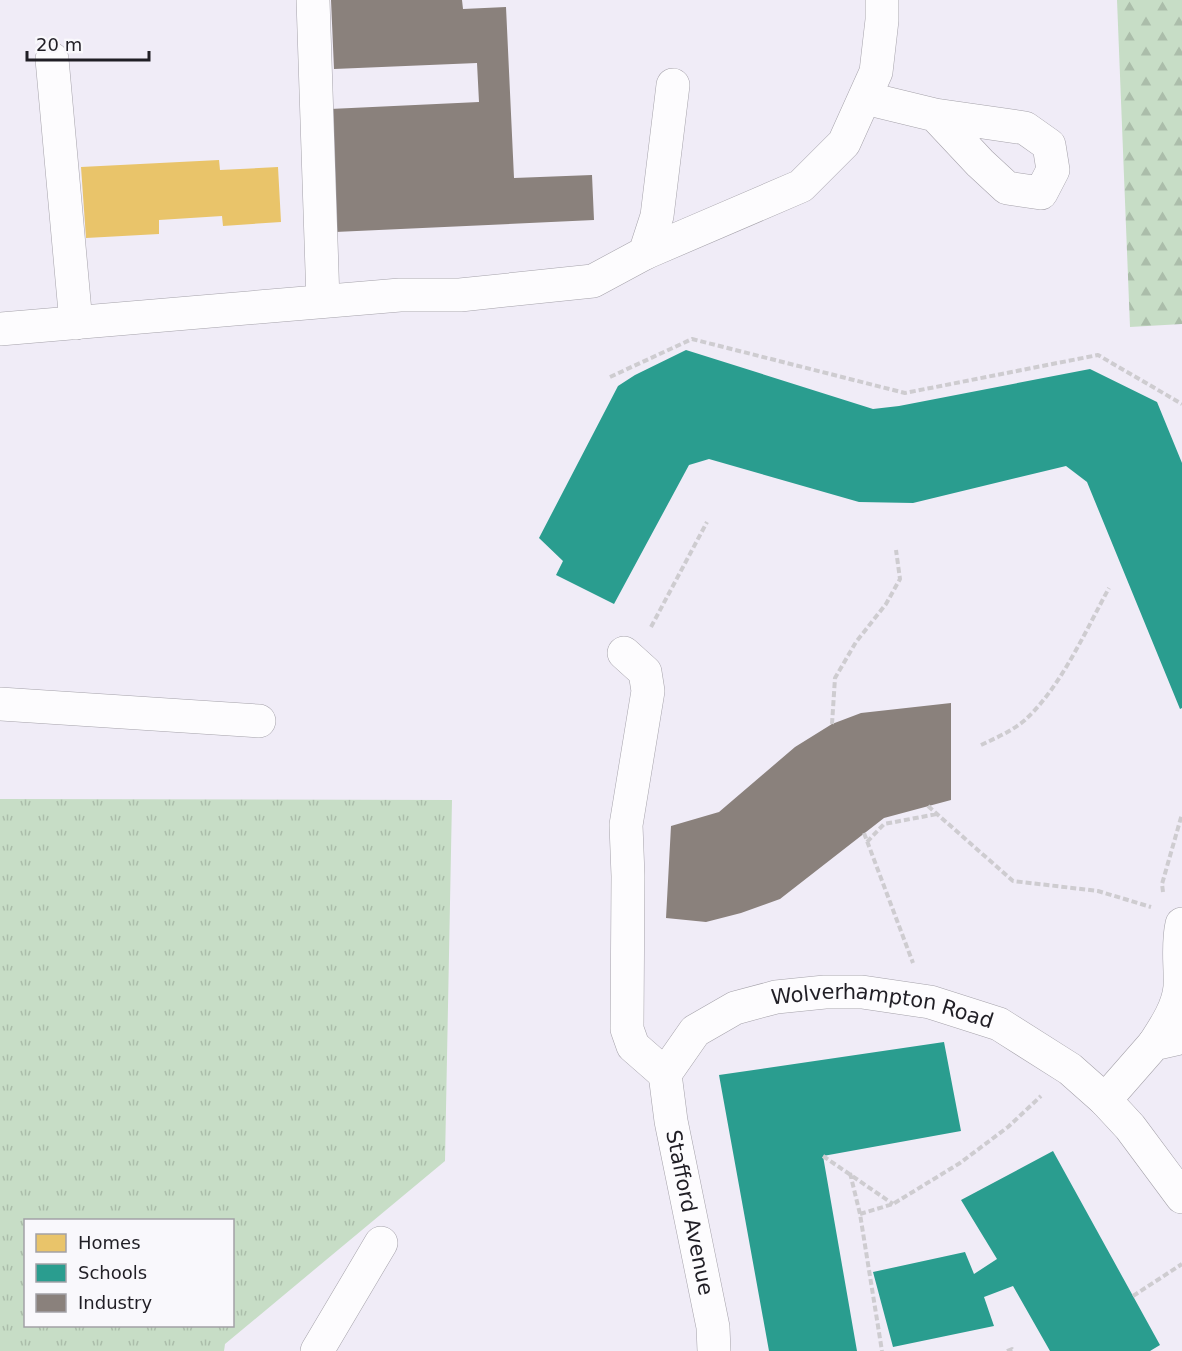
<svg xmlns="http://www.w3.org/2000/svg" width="1182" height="1351" font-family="'DejaVu Sans',sans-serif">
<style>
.grass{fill:url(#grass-tufts);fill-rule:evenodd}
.forest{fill:url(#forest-firs)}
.homes{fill:#e9c46a}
.schools{fill:#2a9d8f}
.industry{fill:#8a817c}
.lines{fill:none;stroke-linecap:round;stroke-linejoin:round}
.minor-casing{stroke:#a5a2aa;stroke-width:34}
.path{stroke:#ceccd0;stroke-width:4;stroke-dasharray:6 3;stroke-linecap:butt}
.minor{stroke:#fdfcfe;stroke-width:33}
.labels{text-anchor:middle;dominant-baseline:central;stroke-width:6;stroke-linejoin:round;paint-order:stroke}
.street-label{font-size:21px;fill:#201e25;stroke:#f9f8fc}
</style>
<defs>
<pattern id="grass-tufts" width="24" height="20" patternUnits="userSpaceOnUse" patternTransform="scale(1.5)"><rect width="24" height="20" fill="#c7ddc6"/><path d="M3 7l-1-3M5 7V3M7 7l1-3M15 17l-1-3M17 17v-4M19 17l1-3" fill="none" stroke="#abbdaa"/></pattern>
<pattern id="forest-firs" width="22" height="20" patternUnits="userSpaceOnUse" patternTransform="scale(1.5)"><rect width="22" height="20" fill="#c7ddc6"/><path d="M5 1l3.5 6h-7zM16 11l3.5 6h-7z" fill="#abbdaa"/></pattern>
</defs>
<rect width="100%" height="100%" fill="#f0ecf7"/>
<path class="grass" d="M0,799l452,1 -7,361 -220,183 -1,7h-224zM26,1220h206v106h-206z"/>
<path class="forest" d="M1117,0h65v324l-52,3z"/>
<path class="homes" d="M219,160l1,10 58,-3 3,55 -58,4 -1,-10 -63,4v14l-73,4 -5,-71z"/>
<path class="schools" d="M686,350l187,59 26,-3 191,-37 67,33 25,61v245l-2,1 -93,-227 -21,-16 -153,37 -54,-1 -150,-43 -20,6 -75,139 -58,-29 7,-14 -24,-23 79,-152 17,-11z
M944,1042l17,89 -138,25 34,195h-88l-50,-276z
M1053,1151l107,194 -10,6h-100l-37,-65 -29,11 10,29 -101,21 -20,-75 92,-20 9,22 23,-15 -36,-59z"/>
<path class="industry" d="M331,0h131l1,9 43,-2 8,171 78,-3 2,45 -259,12 -5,-123 149,-7 -2,-39 -143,6z
M951,703v97l-67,18 -104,81 -39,14 -35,9 -40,-4 5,-92 48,-14 76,-65 37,-23 29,-11z"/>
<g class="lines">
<defs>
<g id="minor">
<path d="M313,0l10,301"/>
<path d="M52,59l24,264"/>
<path d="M865,98l70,17 90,13 24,17 4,25 -12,23 -34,-5 -27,-25 -45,-48"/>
<path d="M645,253l156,-67 43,-43 32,-71 6,-52v-20"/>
<path d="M0,329l400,-34h60l133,-14 52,-28 12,-37 16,-131"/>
<path d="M624,653l21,19 3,19 -22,134 2,51 -1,153 6,17 32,28"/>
<path d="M0,704l259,17"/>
<path d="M1154,1044c11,-17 24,-36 26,-57 1,-21 -3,-42 2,-63"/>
<path id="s1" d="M665,1074l30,-43 40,-23 41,-11 49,-5h37l68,10 69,22 71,45 35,31 25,27 52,70"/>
<path id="s2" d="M665,1074l6,47 42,206 1,24"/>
<path d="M1105,1100l49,-56 22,-5"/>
<path d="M317,1351l64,-108"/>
</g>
</defs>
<use href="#minor" class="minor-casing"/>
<path class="path" d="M610,377l82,-38 213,54 193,-38 84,49
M651,627l56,-105
M832,724l3,-46 21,-36 30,-38 14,-25 -4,-29
M981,745c15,-7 31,-14 44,-25 36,-33 61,-90 84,-132
M928,806l85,75 85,10 53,16
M864,833l49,130
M867,842l17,-18 53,-10
M1163,892l-1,-8 20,-70
M823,1156l70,48
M850,1173l10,41 22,137
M860,1214l33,-10 67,-41 48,-36 33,-31
M1133,1296l49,-32
M1007,1351l5,-2 2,2"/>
<use href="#minor" class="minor"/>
</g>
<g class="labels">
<g class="street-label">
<text stroke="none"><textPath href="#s1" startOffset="249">Wolverhampton Road</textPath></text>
<text stroke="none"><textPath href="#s2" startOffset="141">Stafford Avenue</textPath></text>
</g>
</g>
<rect x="24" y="1219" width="210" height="108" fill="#f9f8fc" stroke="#a2a1a6" stroke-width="1.5"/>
<rect x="36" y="1234" width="30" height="18" fill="#e9c46a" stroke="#a2a1a6" stroke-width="1.5"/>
<text x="78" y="1249" font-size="18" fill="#201e25">Homes</text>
<rect x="36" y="1264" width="30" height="18" fill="#2a9d8f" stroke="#a2a1a6" stroke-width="1.5"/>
<text x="78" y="1279" font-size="18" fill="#201e25">Schools</text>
<rect x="36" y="1294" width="30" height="18" fill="#8a817c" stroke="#a2a1a6" stroke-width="1.5"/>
<text x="78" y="1309" font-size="18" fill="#201e25">Industry</text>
<path d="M27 51v9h122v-9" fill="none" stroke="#201e25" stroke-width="3"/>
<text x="36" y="51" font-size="18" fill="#201e25" stroke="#f9f8fc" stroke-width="4.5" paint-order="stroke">20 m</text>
</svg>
